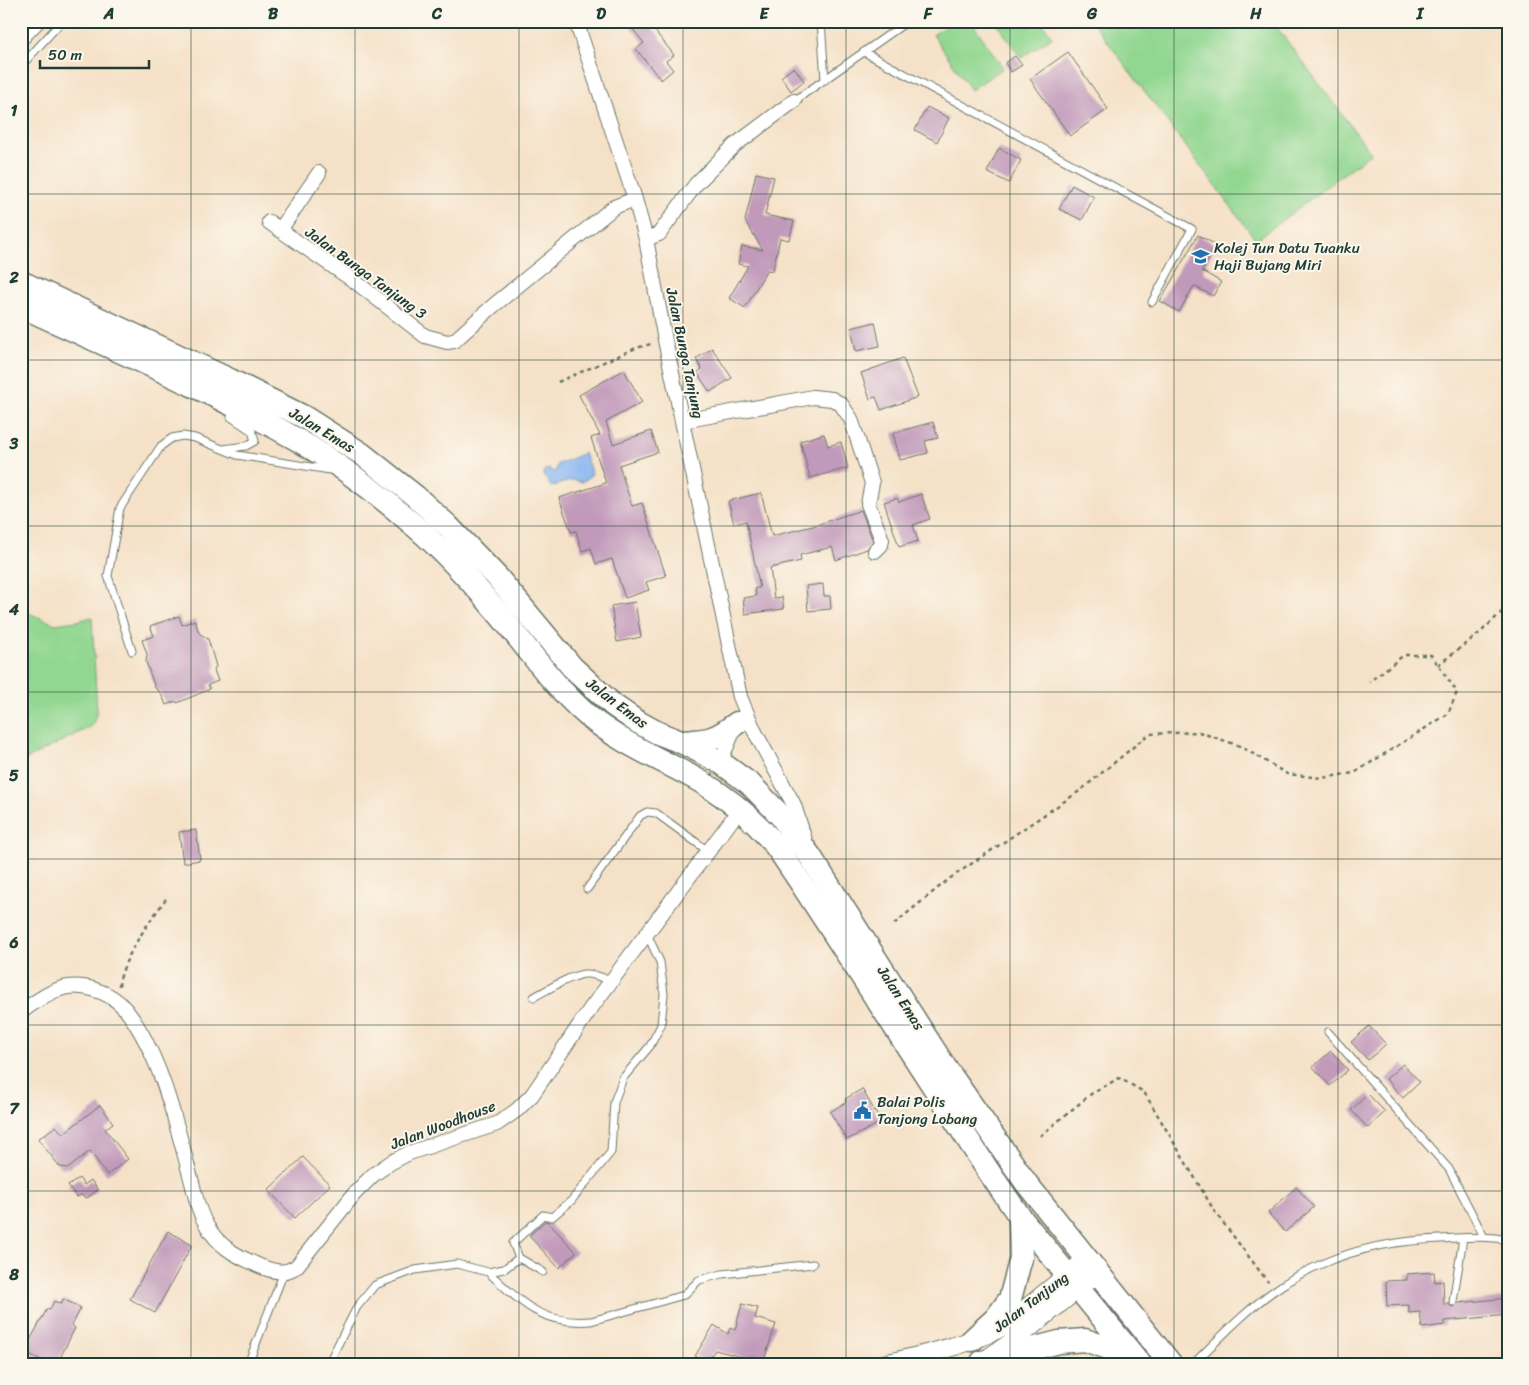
<svg xmlns="http://www.w3.org/2000/svg" width="1529" height="1385" font-family="Sriracha,sans-serif">
<style>
.green{fill:#92d791;stroke:#588a62}
.water{fill:#85b4f0;stroke:#527892}
.building{fill:#c199ba}
.lines{fill:none;stroke-linecap:round;stroke-linejoin:round}
.service-casing{stroke:#6a7667;stroke-width:9}
.minor-casing{stroke:#6a7667;stroke-width:16}
.tertiary-casing{stroke:#6a7667;stroke-width:20}
.primary-casing{stroke:#6a7667;stroke-width:25}
.path{stroke:#6a7667;stroke-width:2.5;stroke-dasharray:4 4;stroke-linecap:butt}
.service{stroke:#fff;stroke-width:7}
.minor{stroke:#fff;stroke-width:14}
.tertiary{stroke:#fff;stroke-width:18}
.primary{stroke:#fff;stroke-width:22}
.grid{fill:none;stroke:#1f3d34;stroke-width:1;stroke-opacity:0.55}
.labels{text-anchor:middle;dominant-baseline:central;stroke-width:4;stroke-linejoin:round;paint-order:stroke}
.poi-label{font-size:15px;fill:#1f3d34;stroke:#fbf7ec;text-anchor:start}
.street-label{font-size:15px;fill:#1f3d34;stroke:#fbf7ec}
.neatline{fill:none;stroke:#1f3d34;stroke-width:2}
.grid-label{font-size:16px;text-anchor:middle;font-weight:bold;fill:#1f3d34}
</style>
<rect width="100%" height="100%" fill="#fbf7ec"/>
<filter id="ink" filterUnits="userSpaceOnUse"><feTurbulence type="fractalNoise" baseFrequency=".02" numOctaves="2"/><feDisplacementMap in="SourceGraphic" scale="10" xChannelSelector="R" yChannelSelector="G"/><feConvolveMatrix kernelMatrix="1 2 1 2 8 2 1 2 1" color-interpolation-filters="sRGB"/></filter>
<filter id="wash" filterUnits="userSpaceOnUse"><feTurbulence type="fractalNoise" baseFrequency=".0096" numOctaves="4" result="noise"/><feDisplacementMap in="SourceGraphic" scale="20" xChannelSelector="R" yChannelSelector="G"/><feGaussianBlur stdDeviation="1.12" result="paint"/><feColorMatrix in="noise" values="0 0 0 0 0 0 0 0 0 0 0 0 0 0 0 0 0 1.4 0 .05"/><feComposite in="paint" operator="in"/></filter>
<g filter="url(#wash)">
<rect width="100%" height="100%" fill="#f5e1c7"/>
<path class="green" d="M953,21h18l32,47 -32,22 -38,-55z
M995,21h46l11,16 -31,21z
M1092,21h180l99,132 -115,87z
M21,610l34,14 22,-3 15,-4 5,95 -5,14 -71,36z"/>
<path class="water" d="M584,453l8,21 -9,8 -11,-2 -21,7 -3,-6 -5,-5 2,-6 5,-1 5,3 3,-8z"/>
<g id="blocks">
<path class="building" d="M626,21h21l27,34 -8,6 7,9 -12,10 -25,-31 8,-6z
M1068,52l40,57 -38,27 -40,-57z
M1015,56l7,9 -11,7 -6,-9z
M794,67l10,14 -13,10 -10,-14z
M927,107l22,11 -12,24 -22,-12z
M999,148l22,12 -12,23 -22,-11z
M756,173l18,4 -9,38 29,6 -5,19 -9,-2 -7,33 -6,-1 -22,38 -16,-10 19,-32 -10,-2 4,-18 21,4 -18,-29z
M1072,185l22,12 -12,23 -23,-11z
M1198,235l18,10 -14,26 19,11 -8,14 -19,-10 -15,26 -19,-11z
M875,322l5,24 -24,5 -5,-23z
M712,348l20,30 -22,14 -13,-19 5,-4 -6,-10z
M903,358l15,39 -37,13 -5,-13 -6,2 -9,-26z
M624,370l18,32 -36,20 7,22 38,-13 7,21 -39,13 13,41 10,-3 24,73 -20,6 3,8 -24,8 -13,-39 -16,5 -5,-16 -9,3 -6,-20 -5,1 -12,-34 47,-15 -15,-45 9,-3 -21,-40z
M933,422l5,16 -13,3 3,12 -28,7 -7,-27z
M824,434l4,12 13,-4 7,26 -38,10 -10,-37z
M761,493l11,43 41,-10 48,-16 12,31 -6,8 -31,11 -4,-13 -32,8 1,6 -31,7 4,30 8,-1 2,12 -39,5 -2,-16 13,-2 -1,-8h5l-14,-67 -12,3 -6,-23z
M921,494l9,25 -17,6 5,16 -19,6 -15,-45 13,-4 2,4z
M823,584l1,12h6l1,13 -23,2 -2,-25z
M635,602l6,35 -24,5 -6,-36z
M179,616l3,9 13,-5 4,13 9,6 8,27 -2,4 4,11 -10,4 2,4 -33,14 -1,-2 -10,4 -5,-12 -6,-5 -9,-26 1,-8 -5,-14 12,-4 -4,-10z
M196,830l4,30 -17,3 -4,-31z
M1369,1026l17,18 -18,16 -17,-18z
M1331,1051l17,19 -18,16 -17,-19z
M1403,1064l17,18 -17,16 -17,-19z
M862,1089l19,33 -34,18 -17,-28 16,-10 -1,-3z
M1368,1094l17,18 -17,16 -17,-18z
M100,1105l13,18 -8,6 23,30 -21,16 -17,-24 -21,17 -9,-1 -22,-28 18,-13 7,8z
M303,1157l27,28 -35,33 -27,-28z
M79,1178l5,7 7,-5 7,10 -11,8 -6,-3 -4,2 -9,-11z
M1296,1187l18,20 -29,25 -17,-19z
M545,1221h2l29,31 -17,16 -30,-32z
M168,1231l24,14 -37,68 -25,-14z
M1434,1272l1,10 8,-1 1,24 4,-1 5,3 5,-4 50,-5v17l-63,6v4l-23,3 -2,-16 -11,1v-8l-22,1 -1,-25 21,-1v-6z
M63,1299l18,9 -9,17 3,3 -18,36h-8l-20,-10 -5,10h-3v-26l8,4 18,-33 3,1 4,-9 7,3z
M742,1304l16,4 -3,10 21,6 -12,36 -13,-4 -1,3 -35,-9 -9,13 -11,-7 19,-31 14,9 2,-6 5,2z"/>
</g>
</g>
<g filter="url(#ink)">
<use href="#blocks" fill-opacity="0" stroke="#6a7667" stroke-width="1"/>
<g class="lines">
<defs>
<path id="service" d="M821,21l4,59
M864,52l328,177 -40,73
M21,66l41,-45
M794,101l114,-80
M223,449l23,-3 9,-5 -3,-10 -21,-14
M132,651l-24,-75 12,-68 41,-62 11,-8 11,-2 12,2 42,17 93,15
M587,889l53,-73 7,-4 9,1 52,38
M534,997c15,-8 33,-20 50,-23 10,-1 19,4 27,7
M1328,1032l121,137 35,68
M488,1272c34,31 53,53 103,49l93,-26 15,-15 23,-6 91,-10
M543,1272l-24,-14 -6,-15 30,-28 9,2 19,-16 40,-49 3,-50 9,-24 27,-32 11,-21 3,-31 -4,-32 -13,-28
M1453,1302l10,-64
M248,1364l36,-92
M328,1364l29,-57 18,-22 40,-15 42,-6 31,8 16,-3 15,-11
M1193,1364c26,-25 52,-53 82,-74 48,-34 106,-49 165,-51 22,-1 45,-4 68,1"/>
<path id="minor" d="M576,21l59,178 11,40 19,101 75,357 14,33 40,75 11,35
M21,39l17,-18
M319,173l-39,57 77,53 68,53 22,6 7,-1 39,-35 121,-99 21,-8
M269,222l11,8
M646,239l13,-5 37,-50 39,-39 59,-44
M683,421l130,-24 19,2 9,5 10,15 21,64 -4,21 14,36 -1,5 -6,6
M720,762l16,-37
M21,1012c11,-8 23,-17 36,-22 22,-9 54,1 69,20 34,43 50,113 64,165 5,17 7,35 17,51 11,19 26,28 46,37 8,4 23,10 32,8 4,0 8,-3 11,-4l59,-74 18,-18 17,-12 19,-10 88,-29 20,-14 15,-15 59,-87 149,-199"/>
<path id="tertiary" d="M991,1356l21,-14 87,-70
M884,1364c40,-9 85,-19 122,-39l82,-67"/>
<path id="primary" d="M21,282l209,98 74,37 58,37 53,42 33,30 49,51 75,90 41,38 23,16 22,12 23,9 39,20 30,22 30,31 30,41 135,211 82,117 144,180
M21,306c92,43 187,83 275,133 42,24 84,56 120,88 28,24 54,53 78,81 31,36 58,77 94,108 34,28 77,45 115,67 25,15 49,35 68,57 10,12 19,27 28,40l190,292 31,45 120,147
M682,742c28,-2 32,-2 55,-19
M972,1340l24,-22 14,-19 11,-41 -1,-41
M982,1362l77,-20 26,-2 49,17"/>
</defs>
<use href="#service" class="service-casing"/>
<use href="#minor" class="minor-casing"/>
<use href="#tertiary" class="tertiary-casing"/>
<use href="#primary" class="primary-casing"/>
<path class="path" d="M558,382l78,-34 15,-4
M1438,665l44,-34 26,-25
M894,924l55,-45 132,-89 68,-56 50,-2 41,14 47,28 34,4 33,-5 94,-59 9,-22 -26,-37h-27l-35,27
M119,986c2,-26 32,-67 47,-87
M1040,1136l51,-42 28,-16 25,14 71,120 53,70"/>
<use href="#service" class="service"/>
<use href="#minor" class="minor"/>
<use href="#tertiary" class="tertiary"/>
<use href="#primary" class="primary"/>
</g>
</g>
<path class="grid" d="M191,21v1343M355,21v1343M519,21v1343M683,21v1343M846,21v1343M1010,21v1343M1174,21v1343M1338,21v1343M21,194h1487M21,360h1487M21,526h1487M21,692h1487M21,859h1487M21,1025h1487M21,1191h1487"/>
<defs>
<symbol id="school-bare" viewBox="-9 -9 18 18"><path d="M0-5L7-2L0 1L-7-2ZM-4 1L0 2.5L4 1V4Q0 6-4 4Z" fill="#1f6fb2" stroke="#fbf7ec" stroke-width="2.5" paint-order="stroke"/></symbol>
<symbol id="civic-bare" viewBox="-9 -9 18 18"><path d="M-.6-6.5H3V-4.5H.6V-3L4-1V1h2V6H-6V1h2V-1L-.6-3ZM-1.2 2.5V6h2.4V2.5Z" fill="#1f6fb2" stroke="#fbf7ec" stroke-width="2.5" paint-order="stroke"/></symbol>
</defs>
<g fill-rule="evenodd">
<use href="#school-bare" x="1188" y="244" width="25" height="25"/>
<use href="#civic-bare" x="850" y="1098" width="25" height="25"/>
</g>
<g class="labels">
<g class="poi-label">
<text x="1214" y="248">Kolej Tun Datu Tuanku<tspan x="1214" dy="17">Haji Bujang Miri</tspan></text>
<text x="877" y="1102">Balai Polis<tspan x="877" dy="17">Tanjong Lobang</tspan></text>
</g>
<g class="street-label">
<text transform="translate(366 273) rotate(36)">Jalan Bunga Tanjung 3</text>
<text transform="translate(685 353) rotate(78)">Jalan Bunga Tanjung</text>
<text transform="translate(322 430) rotate(31)">Jalan Emas</text>
<text transform="translate(617 703) rotate(37)">Jalan Emas</text>
<text transform="translate(901 998) rotate(57)">Jalan Emas</text>
<text transform="translate(443 1125) rotate(-21)">Jalan Woodhouse</text>
<text transform="translate(1031 1302) rotate(-37)">Jalan Tanjung</text>
</g>
</g>
<rect width="1529" height="1385" fill="none" stroke="#fbf7ec" stroke-width="55"/>
<path d="M40 60v8h109v-8" fill="none" stroke="#1f3d34" stroke-width="2.5"/>
<text x="48" y="60" font-size="15" fill="#1f3d34" stroke="#fbf7ec" stroke-width="4" paint-order="stroke">50 m</text>
<rect x="28" y="28" width="1474" height="1330" class="neatline"/>
<g class="grid-label">
<text x="109" y="19">A</text>
<text x="273" y="19">B</text>
<text x="437" y="19">C</text>
<text x="601" y="19">D</text>
<text x="764" y="19">E</text>
<text x="928" y="19">F</text>
<text x="1092" y="19">G</text>
<text x="1256" y="19">H</text>
<text x="1420" y="19">I</text>
<text x="14" y="116">1</text>
<text x="14" y="283">2</text>
<text x="14" y="449">3</text>
<text x="14" y="615">4</text>
<text x="14" y="781">5</text>
<text x="14" y="948">6</text>
<text x="14" y="1114">7</text>
<text x="14" y="1280">8</text>
</g>
</svg>
